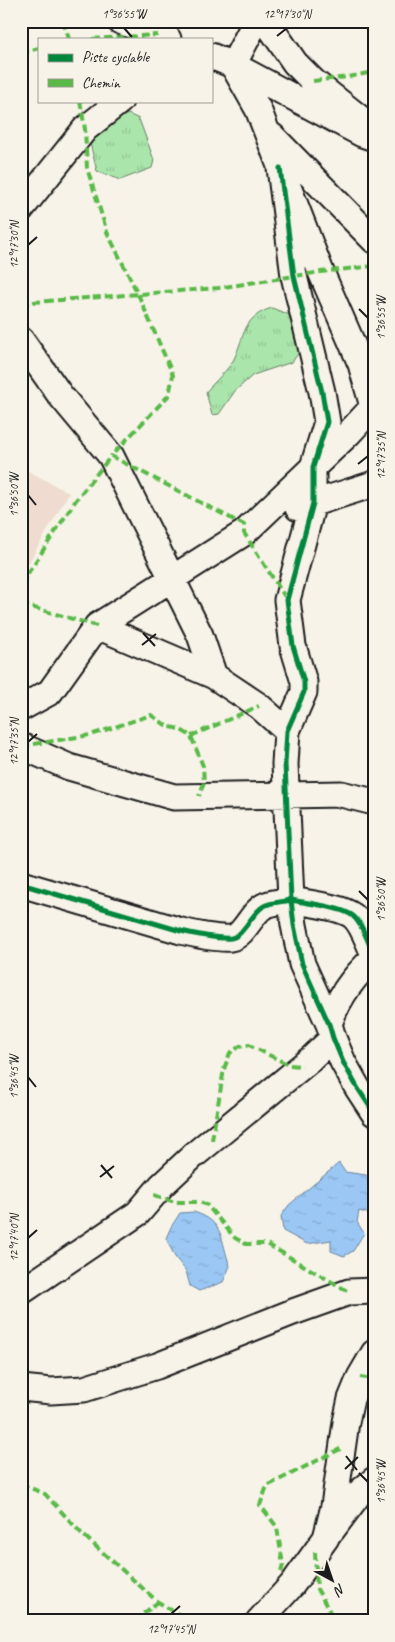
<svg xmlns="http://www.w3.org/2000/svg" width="395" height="1642" font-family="Caveat,sans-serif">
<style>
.built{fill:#efdbcf}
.grass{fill:url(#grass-tufts);stroke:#638064}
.water{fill:url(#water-ripples);stroke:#68839e}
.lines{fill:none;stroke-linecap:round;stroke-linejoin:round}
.minor-casing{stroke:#1c1c1c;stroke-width:29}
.minor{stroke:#f7f3e8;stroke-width:25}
.quiet{stroke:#58b947;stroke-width:4;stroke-dasharray:8 4;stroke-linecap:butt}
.cycleway-casing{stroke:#f7f3e8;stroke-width:8}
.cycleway{stroke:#00873e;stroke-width:5}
.ticks{fill:none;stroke:#1c1c1c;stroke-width:2}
.neatline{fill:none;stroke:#1c1c1c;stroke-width:2}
.ticks-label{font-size:12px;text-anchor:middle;fill:#1c1c1c}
</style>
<defs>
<pattern id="grass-tufts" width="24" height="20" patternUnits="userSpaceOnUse" patternTransform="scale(1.25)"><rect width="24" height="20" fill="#aae5ab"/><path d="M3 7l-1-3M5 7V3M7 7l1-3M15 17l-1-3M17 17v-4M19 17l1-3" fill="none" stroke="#92c493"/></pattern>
<pattern id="water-ripples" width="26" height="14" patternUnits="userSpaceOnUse" patternTransform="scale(1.25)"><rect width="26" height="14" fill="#9ac7f4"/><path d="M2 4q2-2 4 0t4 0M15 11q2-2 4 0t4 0" fill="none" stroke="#84aad1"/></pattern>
</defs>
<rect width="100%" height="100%" fill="#f7f3e8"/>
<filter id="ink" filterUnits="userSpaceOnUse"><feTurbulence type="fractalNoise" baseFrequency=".02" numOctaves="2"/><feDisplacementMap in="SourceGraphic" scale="10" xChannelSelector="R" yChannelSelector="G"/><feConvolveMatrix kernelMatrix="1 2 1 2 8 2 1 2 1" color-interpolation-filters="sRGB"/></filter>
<g filter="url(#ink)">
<path class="built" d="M21,467l48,26 -48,83z"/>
<path class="grass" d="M128,114l11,5 15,41 -2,8 -32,12 -23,-9 -10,-40z
M272,308l23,9 5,34 -8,11 -39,13 -18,16 -16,23 -7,1 -6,-23c8,-10 23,-23 28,-33 11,-23 8,-42 38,-51z"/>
<path class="water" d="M339,1163l6,9 21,3 8,5v35l-15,-4 -2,11 7,11 -11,18 -9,5 -13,-5v-11l-24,4 -24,-13 -2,-15 8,-11z
M194,1212c31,10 26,27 36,54l-7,16 -24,9 -9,-5 -4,-15 -11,-14 -9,-19 5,-11 9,-14z"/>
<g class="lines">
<defs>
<path id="minor" d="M120,21l48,18
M256,21l-23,44 25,44 63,163 40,92 13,46
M266,21l29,42 18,18 53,42
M211,56l22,9 129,69 12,4
M272,136l102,104
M280,168l14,108 28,116 5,30 -14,45v36l-26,97 6,46 11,36v10l-17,39 -2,33 6,136c15,3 51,7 62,16 10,8 15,27 21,38
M21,209l64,-80 35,-28
M21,340l39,55 51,61 89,179 14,41
M298,508l76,-24
M97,626l117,50 45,30 28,25
M21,708l29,-16 47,-66 147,-93 104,-99 26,-28
M21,746l48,21 105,30 167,-3 33,8
M21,884l160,47c12,3 37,8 50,7 13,-2 21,-26 33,-32 7,-4 19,-4 27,-6l3,25 8,39 27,60 4,14 10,24 14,25 17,26
M329,1024c9,-27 24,-47 45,-66
M21,1292l117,-79 24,-28 32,-30 118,-97 21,-20
M21,1388l30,3 33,-2 73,-23 136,-54 56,-20 25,-1
M332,1530l29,-39 13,-11
M259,1621l33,-36 34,-47 8,-32 12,-84 5,-23 9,-22 14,-24"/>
</defs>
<use href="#minor" class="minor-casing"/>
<use href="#minor" class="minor"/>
<path class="quiet" d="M63,21l6,18
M92,39l66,-4
M21,53l18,-5
M313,81l35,-4 26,-5
M80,101l5,28 2,39 20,64 31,62 35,81 -4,20 -58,61
M21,303l197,-15 103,-16 53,-6
M21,584l55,-84 35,-44 133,69v8l43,67
M21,604l76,22
M191,736l68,-30
M22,746l68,-11 61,-20 16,11 12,3 12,7 12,30 1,17 -5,13
M212,1140l12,-71 6,-16 10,-7 9,-1 40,20 13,1
M154,1195l21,7h25l7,3 28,33 11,6h21l82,48
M360,1377l14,2
M21,1484l24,10 37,40 76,68 32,19
M315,1552l2,37 18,32
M281,1572l2,-7 -6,-38 -17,-22 7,-19 75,-38
M134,1621l24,-19"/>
<defs>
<path id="cycleway" d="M280,168l14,108 28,116 5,30 -14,45v36l-26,97 6,46 11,36v10l-17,39 -2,33 6,136c15,3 51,7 62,16 10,8 15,27 21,38
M21,884l160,47c12,3 37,8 50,7 13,-2 21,-26 33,-32 7,-4 19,-4 27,-6l3,25 8,39 27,60 4,14 10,24 14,25 17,26"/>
</defs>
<use href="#cycleway" class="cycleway-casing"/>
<use href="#cycleway" class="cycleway"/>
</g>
</g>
<path class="ticks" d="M124,28l8,9M277,36l10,-8M28,245l9,-8M359,309l9,9M358,464l10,-8M28,495l8,10M143,633l12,13M142,645l14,-11M28,742l9,-8M359,891l9,9M28,1077l8,10M101,1165l11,13M100,1177l14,-11M28,1238l9,-8M346,1456l11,14M345,1469l13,-12M359,1473l9,9M171,1614l9,-8"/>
<rect width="395" height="1642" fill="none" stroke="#f7f3e8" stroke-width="55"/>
<rect x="38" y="38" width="175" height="65" fill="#f7f3e8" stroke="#9f9d96"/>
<rect x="48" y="54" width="25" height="8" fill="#00873e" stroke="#9f9d96"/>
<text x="82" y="62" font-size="15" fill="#1c1c1c">Piste cyclable</text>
<rect x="48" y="79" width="25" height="8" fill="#58b947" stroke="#9f9d96"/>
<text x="82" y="88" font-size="15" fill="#1c1c1c">Chemin</text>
<g transform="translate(332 1580) rotate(140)" stroke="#f7f3e8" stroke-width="4" paint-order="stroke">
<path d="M0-4L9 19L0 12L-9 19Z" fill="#1c1c1c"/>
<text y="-8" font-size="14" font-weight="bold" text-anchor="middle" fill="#1c1c1c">N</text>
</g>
<rect x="28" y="28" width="340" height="1586" class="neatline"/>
<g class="ticks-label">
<text x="124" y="18">1°36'55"W</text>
<text x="287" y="18">12°17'30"N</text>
<text transform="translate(14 245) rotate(-90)" y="4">12°17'30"N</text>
<text transform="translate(381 318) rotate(-90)" y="4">1°36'55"W</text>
<text transform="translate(381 456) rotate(-90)" y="4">12°17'35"N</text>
<text transform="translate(14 495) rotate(-90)" y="4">1°36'50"W</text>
<text transform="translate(14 742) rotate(-90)" y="4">12°17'35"N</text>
<text transform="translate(381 900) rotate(-90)" y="4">1°36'50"W</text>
<text transform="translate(14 1077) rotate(-90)" y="4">1°36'45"W</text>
<text transform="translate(14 1238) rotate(-90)" y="4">12°17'40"N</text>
<text transform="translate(381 1482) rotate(-90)" y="4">1°36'45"W</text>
<text x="171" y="1633">12°17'45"N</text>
</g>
</svg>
